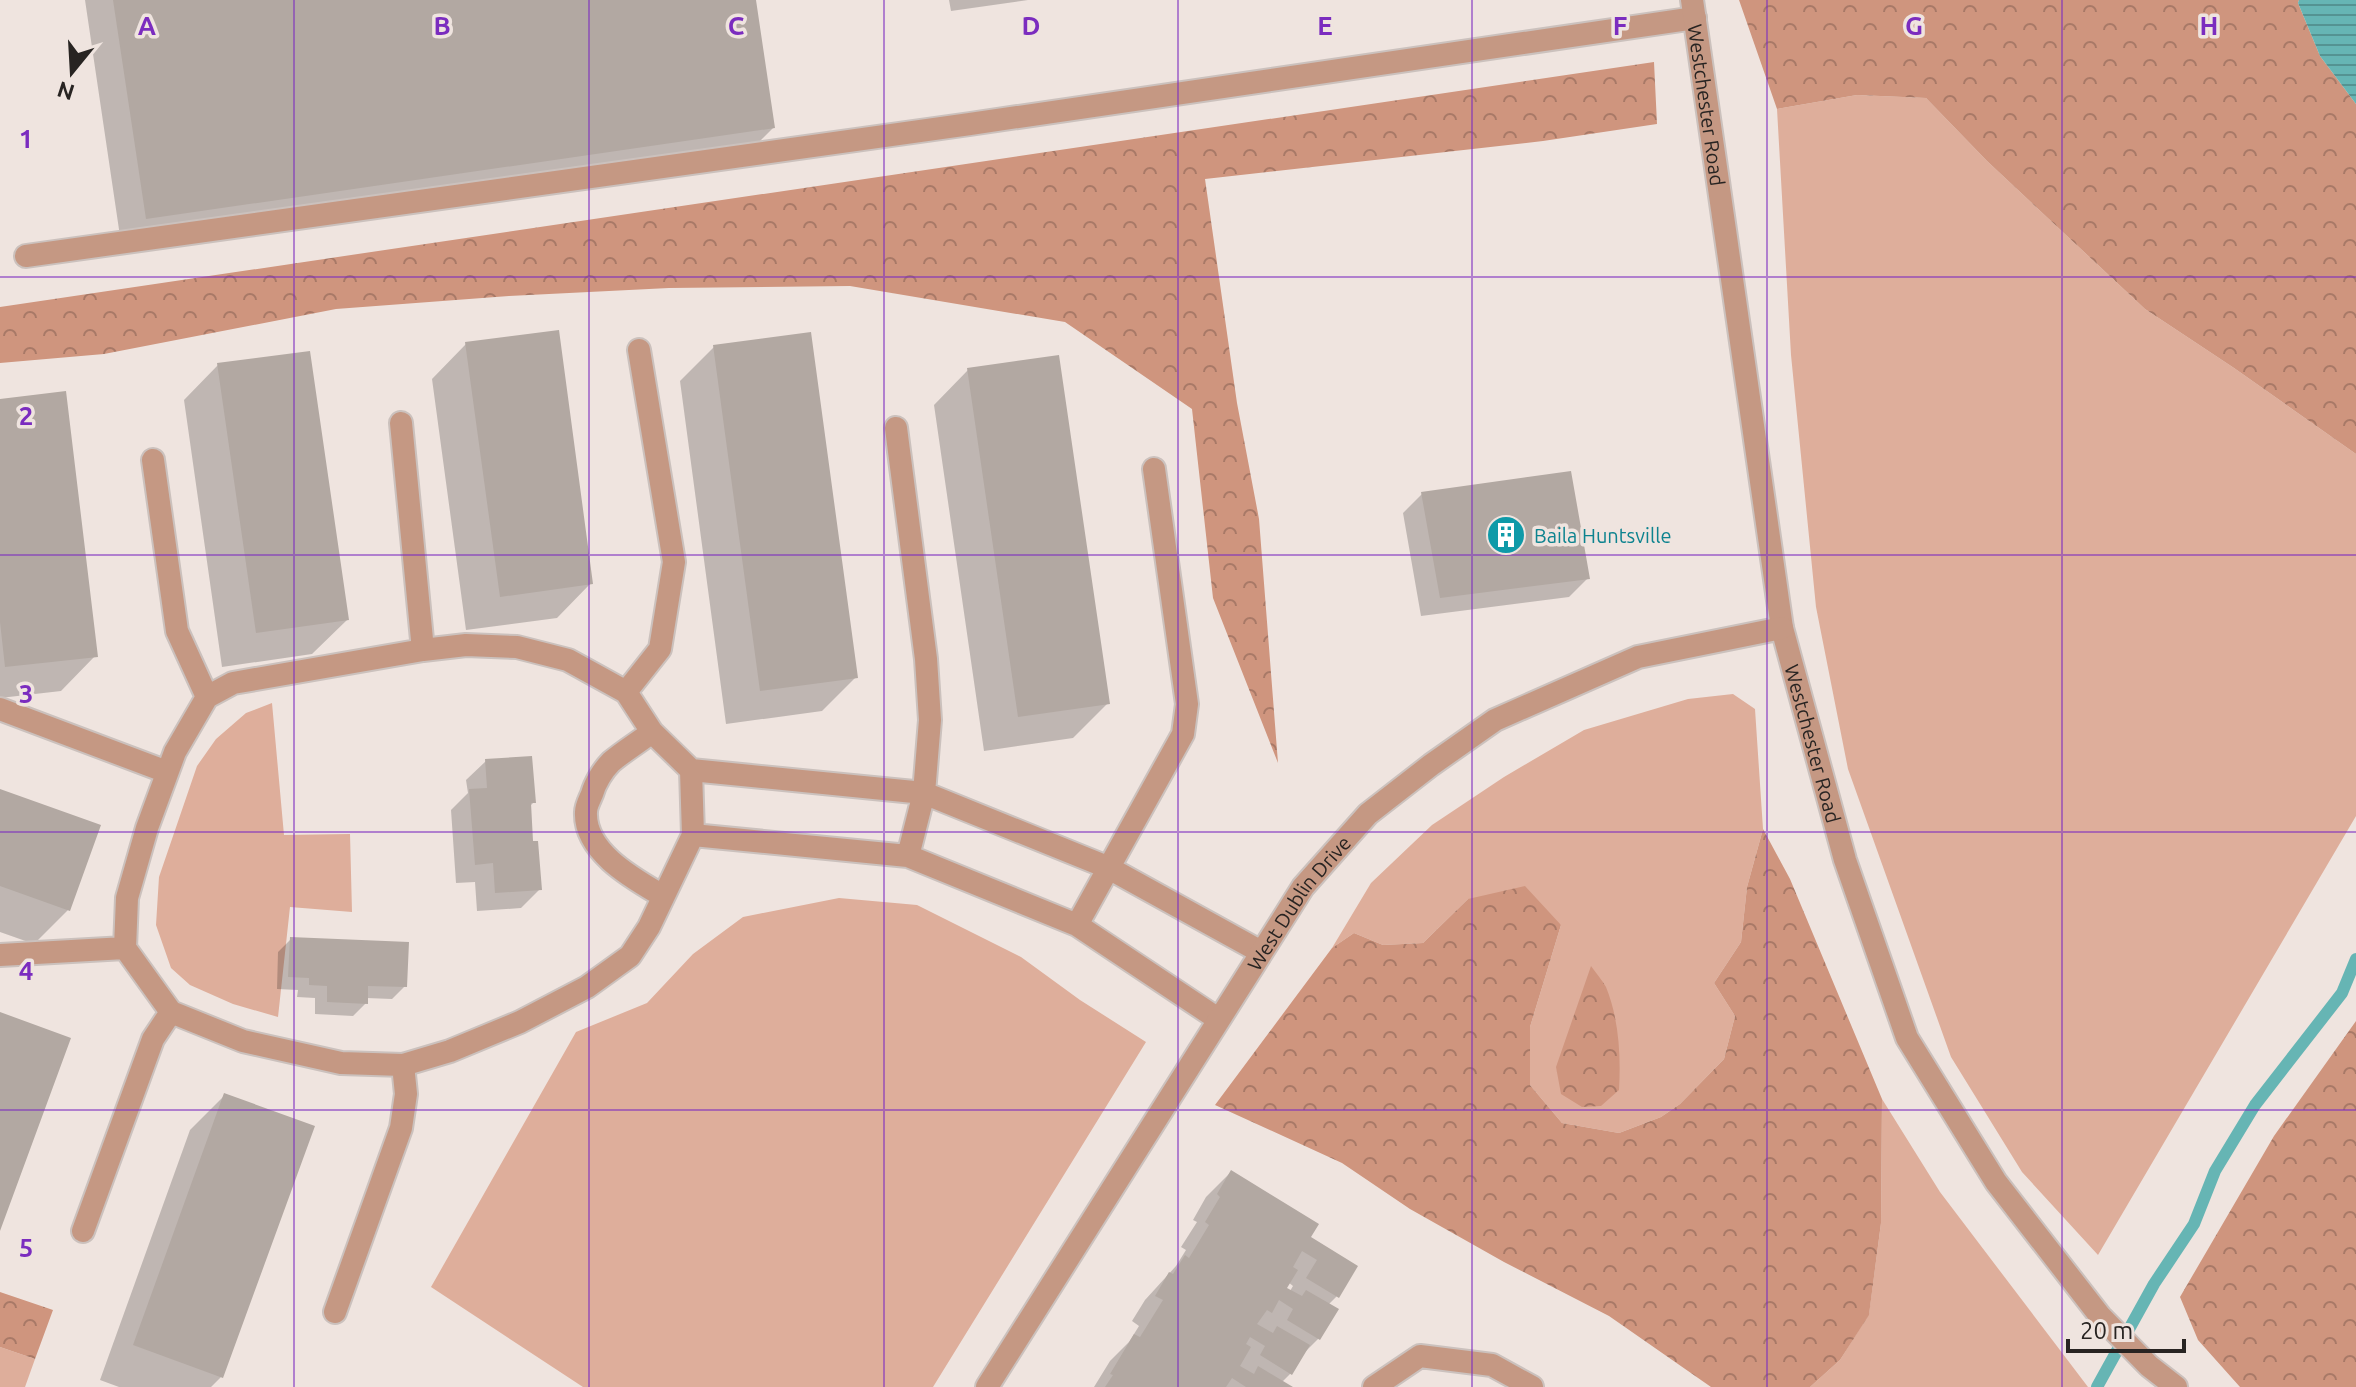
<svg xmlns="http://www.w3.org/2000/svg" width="2356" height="1387" font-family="Ubuntu,sans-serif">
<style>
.green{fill:#deae9b}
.forest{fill:url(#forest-crowns)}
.water{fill:url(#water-rules)}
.shadow{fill:#0003;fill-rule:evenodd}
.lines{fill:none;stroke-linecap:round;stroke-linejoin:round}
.stream{stroke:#66b5b4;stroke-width:12}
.building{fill:#b2a8a2}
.service-casing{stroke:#cbc1bd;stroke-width:26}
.tertiary-casing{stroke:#cbc1bd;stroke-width:26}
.service{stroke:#c59883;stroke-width:22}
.tertiary{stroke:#c59883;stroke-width:22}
.grid{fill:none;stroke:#7b2cbf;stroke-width:2;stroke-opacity:0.55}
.labels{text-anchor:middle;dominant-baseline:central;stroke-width:7;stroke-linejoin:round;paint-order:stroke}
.street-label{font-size:20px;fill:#282422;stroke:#efe4df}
.culture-label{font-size:20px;fill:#0d838f;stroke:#efe4df;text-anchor:start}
.grid-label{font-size:26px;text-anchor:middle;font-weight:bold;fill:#7b2cbf;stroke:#efe4df;stroke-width:7;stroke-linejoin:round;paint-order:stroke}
</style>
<defs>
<pattern id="forest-crowns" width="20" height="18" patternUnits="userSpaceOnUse" patternTransform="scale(2)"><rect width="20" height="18" fill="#cf957e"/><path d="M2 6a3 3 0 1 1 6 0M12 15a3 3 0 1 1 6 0" fill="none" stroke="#a87967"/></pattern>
<pattern id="water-rules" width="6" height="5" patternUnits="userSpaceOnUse" patternTransform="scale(2)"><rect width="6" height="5" fill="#66b5b4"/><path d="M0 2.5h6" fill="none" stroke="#549392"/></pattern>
</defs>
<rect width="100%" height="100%" fill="#efe4df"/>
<path class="green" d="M1857,95l69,3 61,63 158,148 89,59 122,86v362l-258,439 -76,-83 -71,-115 -103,-288 -32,-162 -25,-252 -14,-246z
M1733,694l22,15 8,120 -16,58 -6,55 -27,41 21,33 -11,43 -44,45 -19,13 -42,16 -57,-10 -32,-38v-58l31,-102 -93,-26 -45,44 -40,2 -29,-12 -22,15 39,-65 61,-58 72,-48 80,-47 104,-31z
M272,703l12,132 66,-1 2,78 -62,-5 -12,110 -45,-13 -43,-19 -19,-17 -15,-43 3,-48 38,-111 19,-27 30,-26z
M839,898l78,7 104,52 59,43 66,42 -213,345h-350l-152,-100 145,-255 71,-29 46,-49 50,-37z
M1882,1099l58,93 148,195h-278l30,-27 29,-46 12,-91z
M0,1347l35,12 -10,28h-25z"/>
<path class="forest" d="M1739,0h560l-1,3 22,53 36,48v350l-122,-86 -89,-59 -158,-148 -61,-63 -69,-3 -80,14z
M1654,62l3,62 -114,17 -338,38 32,224 22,116 19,244 -65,-165 -21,-189 -127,-87 -215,-36 -181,2 -160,8 -173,13 -232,45 -104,9v-56z
M1763,829l27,50 92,220 -1,124 -12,92 -29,45 -30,27h-99l-102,-71 -105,-54 -94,-53 -68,-46 -127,-58 117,-157 22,-15 29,12 40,-2 45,-44 57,-13 36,39 -31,102v58l32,38 57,10 42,-16 19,-13 44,-45 11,-43 -21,-33 27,-41 6,-55z
M1591,966c5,7 11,14 15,21 13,32 15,69 13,103l-18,16 -19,1 -21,-13 -5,-27z
M2356,1021v366h-116l-42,-47 -18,-43 94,-161z
M0,1292l53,18 -18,49 -35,-12z"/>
<path class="water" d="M2299,0h57v104l-36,-48 -22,-53z"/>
<path class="shadow" d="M85,0h669l19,128 -25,25 -627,90z
M949,0h79l-77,11z
M466,344l125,239 -34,35 -91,12 -34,-251z
M714,347l142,330 -34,34 -96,13 -46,-343z
M218,365l129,255 -35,34 -90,13 -38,-267z
M968,370l140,333 -35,35 -89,13 -50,-346z
M0,401l95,255 -34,35 -61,7z
M1422,494l166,84 -19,19 -148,19 -18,-103z
M486,761l48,41 -5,5 2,36 9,46 -19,19 -44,3 -2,-29 -19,1 -5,-73 17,-17 -2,-13z
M0,792l68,118 -34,34 -34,-12z
M291,939l114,47 -13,13 -26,-1v5l-13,13 -38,-2v-16l-18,-1 1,-7 -21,-1 1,-37z
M225,1095l-4,282 -10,10h-92l-19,-7 90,-250z
M1231,1172l77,66 29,58 -9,9 -10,34 -16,16 -12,19 -9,9 8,4h-195l16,-26 19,-19 10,-16 -7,-5 13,-21 31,-34 10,-16 -5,-3 16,-25 -4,-2 13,-23zM1288,1282l5,4 -3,5 -6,-3z"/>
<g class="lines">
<path class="stream" d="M2097,1387l57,-103 40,-60 21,-53 40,-66 87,-112 14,-34"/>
</g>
<path class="building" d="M113,0h643l19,128 -629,91z
M559,330l34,254 -93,13 -35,-255z
M811,332l47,346 -98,13 -47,-346z
M310,351l39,269 -93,13 -39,-270z
M1059,355l51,349 -92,13 -51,-349z
M66,391l32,266 -93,10 -5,-45v-223z
M1571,471l19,108 -150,19 -19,-106z
M532,756l4,47h-5l2,38h5l4,49 -47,3 -2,-30 -18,2 -6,-76 18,-1 -2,-29z
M0,789l101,36 -31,86 -70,-25z
M290,937l119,5 -2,45 -39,-1v18l-41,-2v-16l-18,-1v-7l-21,-1z
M0,1012l71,26 -71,193z
M224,1093l91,33 -92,252 -90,-33z
M1231,1170l88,54 -8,13 47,29 -19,32 -33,-20 11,-18 -15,-9 -9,16 5,3 -11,18 15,8 4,-6 33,19 -19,31 -33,-20 6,-11 -14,-9 -7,13 -5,-3 -10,14 16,9 4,-7 33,19 -18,30 -32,-20 5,-9 -15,-9 -4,7 5,3 -11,19 14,8 4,-8 35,21h-47l-14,-9 -6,9h-121l8,-12 -3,-1 24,-40 6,3 23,-37 -8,-4 14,-24 4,2 12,-19 4,3 20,-33 -4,-3 15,-25 -3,-3z"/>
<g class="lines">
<defs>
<path id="service" d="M26,256l944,-132 725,-106
M401,423l22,227
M896,428l30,231 4,61 -6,73 -16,63
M153,460l24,171 30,66
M626,692l34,-43 14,-87 -35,-212
M0,709l167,63
M652,732c-13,10 -28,19 -41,30 -8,8 -16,21 -19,32 -2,5 -6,12 -6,18 -2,40 48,67 77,84
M691,770l233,23 183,74 154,85
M693,835l215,21 169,69 141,94
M1077,925l106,-191 4,-30 -33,-235
M0,955l125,-7
M83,1231l70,-192 18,-27 -46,-64 2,-50 20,-70 28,-76 32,-55 26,-14 190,-33 43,-5 51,2 51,13 58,32 26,40 39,38 2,65 -44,92 -19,29 -43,31 -67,35 -70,29 -47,14 -62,-2 -98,-22 -72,-29
M335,1312l66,-184 5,-34 -3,-29
M1374,1387l46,-31 72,9 40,22"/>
<g id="tertiary">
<path id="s1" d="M1692,0l90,628 63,232 62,178 89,144 104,134 49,50 27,21"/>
<path id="s2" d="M987,1387l316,-500 65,-73 63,-49 64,-45 143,-63 144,-29"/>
</g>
</defs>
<use href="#service" class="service-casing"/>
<use href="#tertiary" class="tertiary-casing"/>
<use href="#service" class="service"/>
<use href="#tertiary" class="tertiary"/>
</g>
<path class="grid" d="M294,0v1387M589,0v1387M884,0v1387M1178,0v1387M1472,0v1387M1767,0v1387M2062,0v1387M0,277h2356M0,555h2356M0,832h2356M0,1110h2356"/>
<defs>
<symbol id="building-disc" viewBox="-11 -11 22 22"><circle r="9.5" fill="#0f9aa8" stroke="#efe4df"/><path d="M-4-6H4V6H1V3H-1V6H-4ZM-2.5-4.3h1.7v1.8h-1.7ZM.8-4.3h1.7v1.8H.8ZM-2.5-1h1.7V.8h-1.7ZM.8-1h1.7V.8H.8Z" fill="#fff"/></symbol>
</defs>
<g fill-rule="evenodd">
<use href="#building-disc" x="1484" y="513" width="44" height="44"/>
</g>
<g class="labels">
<g class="street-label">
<text stroke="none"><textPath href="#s1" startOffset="106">Westchester Road</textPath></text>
<text stroke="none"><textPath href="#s1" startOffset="754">Westchester Road</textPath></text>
<text stroke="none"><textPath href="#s2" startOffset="576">West Dublin Drive</textPath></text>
</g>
<g class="culture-label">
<text x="1534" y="535">Baila Huntsville</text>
</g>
</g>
<g class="grid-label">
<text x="147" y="35">A</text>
<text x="442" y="35">B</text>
<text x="736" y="35">C</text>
<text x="1031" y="35">D</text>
<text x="1325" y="35">E</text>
<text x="1620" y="35">F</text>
<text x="1914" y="35">G</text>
<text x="2209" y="35">H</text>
<text x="26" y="148">1</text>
<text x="26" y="425">2</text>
<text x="26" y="703">3</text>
<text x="26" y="980">4</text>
<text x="26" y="1257">5</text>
</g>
<g transform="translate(72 72) rotate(198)" stroke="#efe4df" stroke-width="6" paint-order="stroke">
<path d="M0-6L14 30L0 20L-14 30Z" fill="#282422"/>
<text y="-12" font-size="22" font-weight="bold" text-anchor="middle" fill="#282422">N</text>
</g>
<path d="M2068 1339v12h116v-12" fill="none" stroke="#282422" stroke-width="4"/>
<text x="2080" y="1339" font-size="24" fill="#282422" stroke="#efe4df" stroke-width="6" paint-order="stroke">20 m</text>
</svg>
